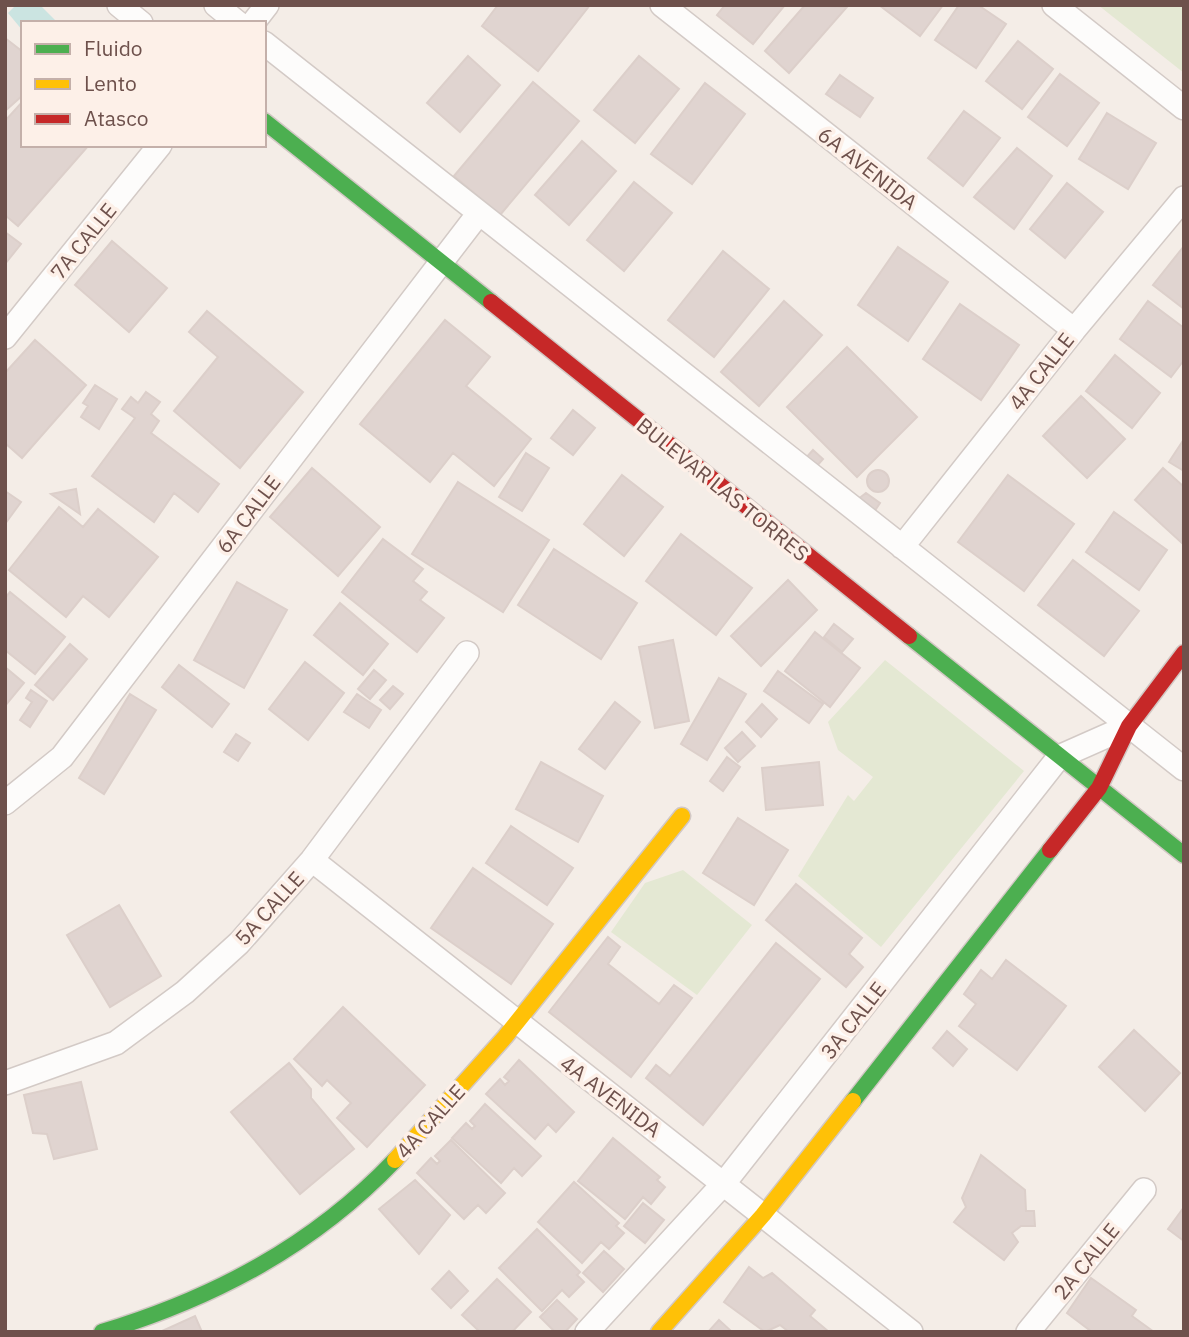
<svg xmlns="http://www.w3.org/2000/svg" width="1189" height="1337" font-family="'IBM Plex Sans',sans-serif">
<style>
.green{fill:#e4e8d3}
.water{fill:#cbe4e1}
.building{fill:#e0d4d0;stroke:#dccfca;stroke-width:2}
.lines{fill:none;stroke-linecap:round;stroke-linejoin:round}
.street-casing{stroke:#d3cac6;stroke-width:26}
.fast-casing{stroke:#d2c8c4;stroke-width:19}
.slow-casing{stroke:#d2c8c4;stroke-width:19}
.jam-casing{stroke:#d2c8c4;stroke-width:19}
.street{stroke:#fdfcfb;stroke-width:23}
.fast{stroke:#4caf50;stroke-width:16}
.slow{stroke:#ffc107;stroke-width:16}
.jam{stroke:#c62828;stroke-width:16}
.labels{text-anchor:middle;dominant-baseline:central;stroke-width:7;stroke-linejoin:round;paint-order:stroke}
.street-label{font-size:21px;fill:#6e514c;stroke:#fdf0e8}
</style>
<rect width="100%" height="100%" fill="#f4ede7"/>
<path class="green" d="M1098,5h86v68z
M885,660l139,111 -143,176 -83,-71 50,-81 6,6 19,-24 -35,-27 -10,-28z
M683,870l69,55 -55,70 -86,-63 34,-49z"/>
<path class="water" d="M16,5h24l18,18h-35v8l-15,-18z"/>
<path class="building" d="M498,5h92l-52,66 -56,-45z
M725,5h60l-32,39 -36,-29z
M805,5l42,2 -58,66 -24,-22z
M879,5h64l-23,31z
M959,5h19l28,19 -30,44 -41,-28z
M5,38l18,14v43l-18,16z
M1018,41l35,28 -31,40 -36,-28z
M468,56l32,29 -40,47 -33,-29z
M639,56l40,33 -44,54 -41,-33z
M1060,74l39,29 -32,43 -39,-29z
M840,75l33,23 -13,19 -34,-23z
M533,82l46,39 -79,94 -46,-39z
M705,83l40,31 -53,70 -41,-30z
M23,101v44h66l-71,81 -13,-11v-94z
M964,111l36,27 -37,48 -35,-28z
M1107,113l49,30 -28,46 -49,-30z
M582,141l34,30 -47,54 -34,-30z
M1017,148l35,28 -38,53 -40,-32z
M634,182l38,31 -48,58 -37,-31z
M1067,183l36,29 -38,46 -35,-29z
M5,232l16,12 -16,20z
M112,241l55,47 -38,44 -54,-47z
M1184,246v63l-31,-24z
M898,247l50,35 -40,59 -50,-36z
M723,251l46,38 -55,68 -46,-37z
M784,301l38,34 -63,71 -38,-34z
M1148,301l36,27v32l-13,17 -51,-38z
M960,304l59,41 -38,55 -58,-41z
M207,311l96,81 -63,76 -66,-57 44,-54 -29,-25z
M445,320l45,37 -24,29 65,53 -37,47 -41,-33 -23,29 -70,-58z
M35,340l51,45 -64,73 -17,-15v-70z
M847,347l70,70 -60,60 -70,-70z
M1115,355l45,38 -28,35 -46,-37z
M95,385l22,14 -18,30 -18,-12 7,-11 -5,-3z
M146,392l14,10 -9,12 8,7 -8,12 68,51 -21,28 -24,-19 -20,29 -62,-46 43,-58 -13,-9 9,-12 7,6z
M1081,396l44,43 -38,39 -44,-42z
M573,410l22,18 -22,27 -22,-17z
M1184,439v32l-15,-9z
M813,450l10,9 -8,9 -10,-9z
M526,453l23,15 -27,43 -23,-14z
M312,468l68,59 -42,49 -68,-59z
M1163,468l21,19 -2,56 -47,-43z
M867 481a11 11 0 1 1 22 0a11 11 0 1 1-22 0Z
M622,475l41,32 -39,49 -40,-32z
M1008,475l66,49 -50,67 -66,-49z
M458,482l91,58 -46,72 -91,-58z
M76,489l4,25 -29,-20z
M5,491l16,11 -16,22z
M866,493l14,10 -6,9 -17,-12z
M59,507l24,20 15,-18 60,48 -49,60 -26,-21 -17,21 -57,-47z
M1114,512l53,38 -28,40 -53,-38z
M681,534l71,54 -36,47 -70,-54z
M383,539l40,30 -10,12 14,11 -7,8 24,18 -27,34 -75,-60z
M554,549l83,54 -36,56 -83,-54z
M1073,560l66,51 -35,45 -66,-51z
M788,580l29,30 -56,56 -30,-30z
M237,582l50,28 -43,78 -50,-28z
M10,592l55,45 -30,37 -30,-24v-52z
M340,603l48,41 -25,31 -49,-40z
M834,624l19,15 -11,13 -18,-15z
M815,632l45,36 -30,39 -45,-36z
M673,640l16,81 -34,7 -16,-81z
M70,644l17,15 -34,41 -18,-15z
M305,662l39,31 -36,47 -39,-31z
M179,665l50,39 -17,23 -50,-40z
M5,667l19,16 -19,23z
M374,670l12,10 -16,19 -12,-10z
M778,671l45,33 -14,19 -45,-32z
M719,678l27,16 -39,66 -26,-16z
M393,686l10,8 -13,15 -10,-9z
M31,690l16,11 -17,26 -10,-7 12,-18 -6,-4z
M130,694l26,16 -52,84 -25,-16z
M357,694l24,16 -12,18 -25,-16z
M615,702l25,20 -35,47 -26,-20z
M762,704l15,15 -16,18 -15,-15z
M742,732l13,14 -17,16 -13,-14z
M236,734l14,9 -12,18 -14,-9z
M727,757l13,10 -17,24 -13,-10z
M541,762l62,34 -25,46 -62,-33z
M819,762l4,43 -57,5 -4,-42z
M738,818l50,32 -34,55 -51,-32z
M511,826l62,42 -26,37 -61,-42z
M473,868l80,56 -42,60 -80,-56z
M796,884l66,54 -13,16 14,13 -17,20 -80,-67z
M119,905l42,71 -51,31 -43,-72z
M608,937l12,10 -12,17 51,40 15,-19 18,13 -61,79 -82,-65z
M776,943l44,36 -117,146 -57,-47 10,-13 14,11z
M1006,960l60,46 -49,64 -58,-44 17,-22 -12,-10 17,-24 11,9z
M343,1007l82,78 -58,62 -30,-29 14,-15 -24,-23 -5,6 -28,-27z
M1134,1030l46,43 -35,38 -46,-44z
M947,1031l20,18 -14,17 -20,-18z
M519,1060l55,52 -18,20 -8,-8 -13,15 -49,-45 14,-15 5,6 4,-4 -5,-4z
M289,1063l22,26v9l43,51 -54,45 -69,-82z
M81,1082l16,67 -43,10 -7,-25 -14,-1 -9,-38z
M485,1104l56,52 -19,20 -8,-8 -13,15 -49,-45 14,-15 6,6 3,-3 -5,-5z
M613,1138l47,39 -3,3 8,7 -14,17 -8,-7 -18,22 -47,-38z
M451,1140l54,53 -19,20 -8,-8 -14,14 -47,-46 14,-15 6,6 3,-3 -5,-5z
M981,1155l44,35 1,21h8l1,15h-14l-9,7 6,9 -14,18 -50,-38 12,-15 -4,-9z
M415,1180l35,35 -31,39 -40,-45z
M574,1182l45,41 -3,3 8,7 -15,16 -8,-7 -19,21 -44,-41z
M643,1203l21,17 -19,23 -21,-17z
M1184,1207v34l-16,-12z
M537,1229l43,43 -3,3 7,7 -15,15 -7,-7 -20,21 -43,-43z
M604,1251l20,18 -21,23 -20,-19z
M749,1267l14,11 9,-5 43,37 -5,6 19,16h-40l-9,-7 -15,7 -41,-30z
M449,1271l19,20 -17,17 -19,-19z
M1091,1278l45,32 -4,6 22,16h-62l-25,-19z
M497,1279l34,33 -19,20h-32l-18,-17z
M557,1300l20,19 -12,13h-10l-15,-15z
M195,1316l7,16h-42z
M719,1320l13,12h-24z"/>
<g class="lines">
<defs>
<path id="street" d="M119,5l22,18
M216,5l22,18
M662,5l412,325
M1054,5l130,103
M253,23l14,-18
M264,43l920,726
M5,337l155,-192
M902,547l172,-217 110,-132
M5,803l57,-46 417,-544
M312,860l599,472
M5,1083l111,-40 69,-51 54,-49 73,-83 155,-207
M587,1332l138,-150 334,-425 70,-31
M1028,1332l116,-142"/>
<path id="fast" d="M264,121l227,181
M909,636l275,219
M853,1101l197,-251
M102,1332c112,-34 211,-86 293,-172"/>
<path id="slow" d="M395,1160l110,-123 177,-221
M659,1332l104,-117 90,-114"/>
<path id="jam" d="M491,302l418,334
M1050,850l49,-62 30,-62 55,-73"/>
</defs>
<use href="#street" class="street-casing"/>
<use href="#fast" class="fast-casing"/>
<use href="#slow" class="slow-casing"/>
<use href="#jam" class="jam-casing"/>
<use href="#street" class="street"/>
<use href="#fast" class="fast"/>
<use href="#slow" class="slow"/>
<use href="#jam" class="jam"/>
</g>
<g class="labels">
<g class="street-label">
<text transform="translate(868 168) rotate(38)">6A AVENIDA</text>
<text transform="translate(83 241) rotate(-51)">7A CALLE</text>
<text transform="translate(1041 371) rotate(-52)">4A CALLE</text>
<text transform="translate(723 489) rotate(39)">BULEVAR LAS TORRES</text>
<text transform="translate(248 514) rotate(-53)">6A CALLE</text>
<text transform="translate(269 908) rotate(-48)">5A CALLE</text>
<text transform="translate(853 1020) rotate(-52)">3A CALLE</text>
<text transform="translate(611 1096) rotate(37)">4A AVENIDA</text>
<text transform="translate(430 1121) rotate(-48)">4A CALLE</text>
<text transform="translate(1086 1261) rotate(-51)">2A CALLE</text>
</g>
</g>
<rect width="1189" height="1337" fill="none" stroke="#6e514c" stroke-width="14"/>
<rect x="21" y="21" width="245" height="126" fill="#fdf0e8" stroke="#c4b0aa" stroke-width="2"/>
<rect x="35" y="44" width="35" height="10" fill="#4caf50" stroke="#c4b0aa" stroke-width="2"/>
<text x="84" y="56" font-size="21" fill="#6e514c">Fluido</text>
<rect x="35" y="79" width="35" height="10" fill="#ffc107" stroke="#c4b0aa" stroke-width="2"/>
<text x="84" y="91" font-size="21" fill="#6e514c">Lento</text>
<rect x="35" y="114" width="35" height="10" fill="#c62828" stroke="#c4b0aa" stroke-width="2"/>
<text x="84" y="126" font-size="21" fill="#6e514c">Atasco</text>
</svg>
